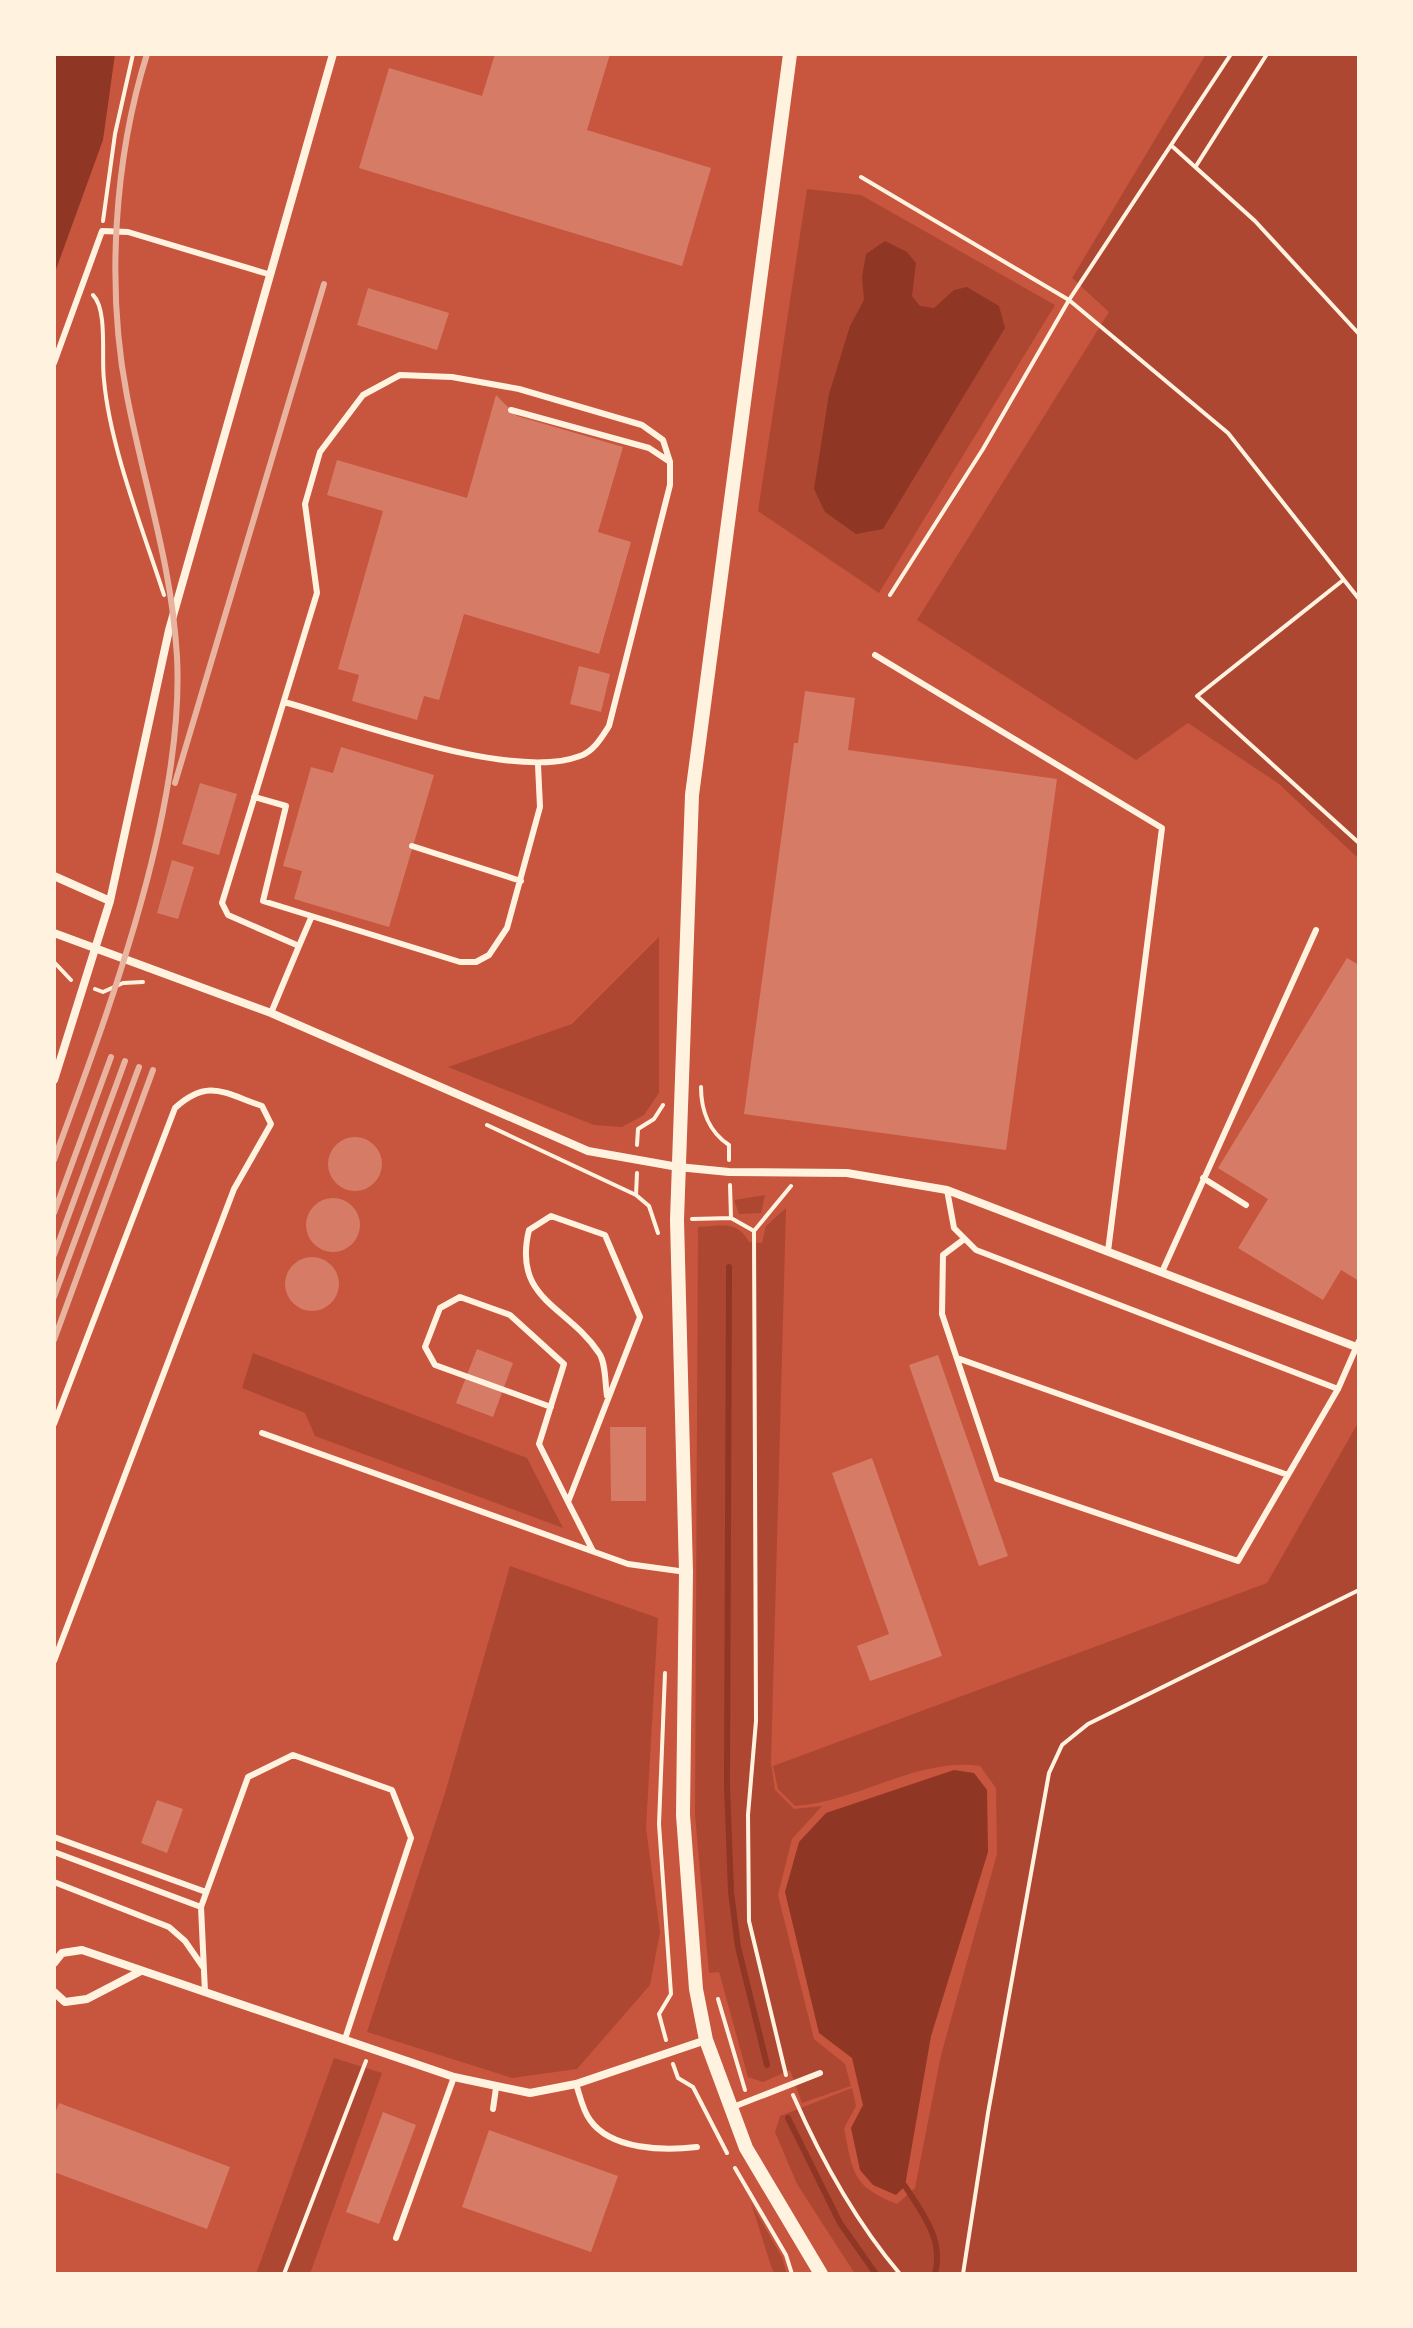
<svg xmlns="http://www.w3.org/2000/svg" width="1413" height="2328" font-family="'Noto Sans',sans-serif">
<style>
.green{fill:#ae4732}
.water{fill:#8f3625}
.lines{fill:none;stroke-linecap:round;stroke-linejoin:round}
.stream{stroke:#8f3625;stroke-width:6}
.building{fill:#d67c66}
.path{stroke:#fff3e0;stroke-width:4}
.service{stroke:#fff3e0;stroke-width:6}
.minor{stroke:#fff3e0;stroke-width:8}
.tertiary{stroke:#fff3e0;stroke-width:14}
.rail{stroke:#e9b49f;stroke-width:6}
</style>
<rect width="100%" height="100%" fill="#c8553d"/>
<path class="green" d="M1206,54h153v805l-80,-75 -91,-61 -52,37 -219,-140 192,-308 -37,-34z
M807,189l54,6 194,110 -176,288 -121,-82z
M659,937v156l-15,22 -22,12 -28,-2 -146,-58 124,-43z
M765,1195l-4,18 -22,1 -5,-14z
M786,1208l-15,555 4,27 19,19 28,-3 -30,33 -14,56 36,144 31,25 6,22 -49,17 -12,-33 -27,12 -15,-5 -29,-105 -10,1 -14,-158 3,-588c24,-1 38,-8 51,15l13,1 4,-17z
M253,1353l274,105 36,70 -248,-92 -10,-23 -63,-25z
M1359,1421v853h-504l-58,-90 -22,-52 5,-16 72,-28 4,18 -12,22c9,45 8,58 53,76l18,-16 26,-133 56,-201 -1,-66 -16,-22c-62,-9 -122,36 -185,40l-17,-17 -5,-23 494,-183z
M510,1566l148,52 -12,210 14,104 -10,53 -73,84 -65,9 -145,-46 78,-239z
M334,2058l48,15 -72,201h-54z
M751,2203l31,54 5,17h-12l-3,-5z"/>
<path class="water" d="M54,54h61l-12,86 -49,135z
M885,241l22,11 9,11 -4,33 8,10 14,2 20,-18 13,-3 32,19 6,22 -122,201 -27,5 -31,-22 -11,-23 15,-95 21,-68 14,-26 -2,-23 4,-23z
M954,1770l20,3 13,17 1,62 -57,184 -26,150 -9,9 -23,-10 -13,-15 -9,-42 12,-23 -11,-47 -33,-25 -34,-141 14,-50 27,-29z"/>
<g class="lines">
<path class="stream" d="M729,1267l-2,519 4,106 7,55 29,118
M788,2118l52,105 36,51
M905,2186c18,28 39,54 30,88"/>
</g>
<path class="building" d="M495,54h115l-23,76 124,38 -29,98 -323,-98 30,-100 93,28z
M368,288l81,25 -12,37 -80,-25z
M496,395l21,21 106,31 -25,85 33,10 -32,112 -135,-40 -25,86 -15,-4 -7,24 -65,-19 7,-26 -21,-6 45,-158 -56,-16 10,-35 130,38z
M579,666l31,8 -9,38 -31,-8z
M805,691l50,7 -7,52 209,29 -51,371 -262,-36 50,-371h4z
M341,747l93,28 -45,152 -95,-28 8,-28 -19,-5 28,-99 22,6z
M200,783l37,11 -18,61 -37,-11z
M172,860l22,7 -16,52 -21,-6z
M1347,958l12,7v316l-18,-11 -18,30 -85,-52 30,-49 -50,-31z
M328 1164a27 27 0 1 1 54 0a27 27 0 1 1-54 0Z
M306 1225a27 27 0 1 1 54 0a27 27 0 1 1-54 0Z
M285 1284a27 27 0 1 1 54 0a27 27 0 1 1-54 0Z
M477,1349l36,14 -20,54 -37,-14z
M938,1355l70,201 -29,10 -70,-201z
M610,1427h36v74h-35z
M872,1458l70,198 -72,25 -13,-35 32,-12 -57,-161z
M157,1800l26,9 -16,44 -26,-10z
M59,2103l171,64 -23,62 -153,-57v-56z
M383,2112l33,13 -37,99 -33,-12z
M489,2130l129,46 -27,76 -129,-45z"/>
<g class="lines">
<path class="path" d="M1173,147l82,74 104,113
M1196,166l71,-112
M861,177l208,123 159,133 131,166
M103,221l12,-87 18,-80
M93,295c15,15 8,63 11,85 6,67 39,150 60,215
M1342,581l-145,115 162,147
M890,595l93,-146 86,-149 162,-246
M54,962l17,18
M95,989l8,3 20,-9 20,-1
M701,1087c0,23 8,45 28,58v15
M487,1125l149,70 13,11 9,27
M637,1145l1,-16 16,-10 9,-14
M730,1185l1,33
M636,1195l1,-22
M692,1219l39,-1 23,13 2,490 -8,94 1,106 37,154
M754,1231l37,-45
M665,1673l-6,151 12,170 -12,20 7,26
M718,1999l27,91
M673,2064l5,14 15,9 34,66
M793,2095c28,64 62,126 107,179
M735,2168l51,87 6,19
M284,2274l82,-213
M963,2274l25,-161 61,-340 13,-28 26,-21 271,-134"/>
<path class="service" d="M54,363l48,-132 26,1 140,42
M511,410l138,38 21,14
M875,655l287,173 -54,423
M254,797l32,9 -23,95 197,61h16l13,-7 18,-27 33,-121 -2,-42
M412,846l109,35
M299,946l12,-28
M271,1013l28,-67 -71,-31 -6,-12 95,-310 -12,-89 15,-52 43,-57 37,-20 52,2 67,12 123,36 21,15 7,22v23l-61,241c-7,11 -15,25 -29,30 -68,26 -224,-34 -296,-54
M1203,1178l43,27
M947,1190l7,38 22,22 362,139
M963,1240l-20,15 -1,59 55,165 241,82 100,-172 21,-48
M1162,1272l154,-342
M957,1358l331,117
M551,1407l-116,-42 -10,-18 15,-39 20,-11 50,18 54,49 -25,80 29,58
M54,1424l121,-316c33,-30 49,-15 87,-2l9,18 -37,65 -180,472
M262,1433l366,131 58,8
M593,1551l-25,-49 72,-185 -35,-82 -54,-19 -22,14c-17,70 38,75 70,123 7,10 6,31 8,43
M54,1837l152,55
M54,1852l147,55
M54,1882l115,45 16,14 18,26
M205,1992l-4,-85 47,-130 45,-22 99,35 19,48 -66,201
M576,2084c4,12 7,27 14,36 21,30 74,31 107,27
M733,2107l87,-34
M493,2109l3,-21
M396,2238l58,-161"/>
<path class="minor" d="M54,876l56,25
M54,933l217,80 317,138 90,16 51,5 118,1 100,17 412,158
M54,1080l56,-179 59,-271 164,-576
M54,1963l8,-10 20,-3 372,127 76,16 46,-9 130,-44
M54,1992l11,10 22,-3 54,-28"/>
<path class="tertiary" d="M790,54l-98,741 -15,425 9,352 -3,243 13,174 10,51 40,108 75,126"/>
<path class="rail" d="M175,783l149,-499
M54,1160c53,-145 131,-349 123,-503 -5,-92 -33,-172 -50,-261 -21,-108 -13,-237 20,-342
M54,1213l57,-156
M54,1255l71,-194
M54,1297l85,-230
M54,1340l99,-270"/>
</g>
<rect width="1413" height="2328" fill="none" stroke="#fff3e0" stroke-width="112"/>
</svg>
